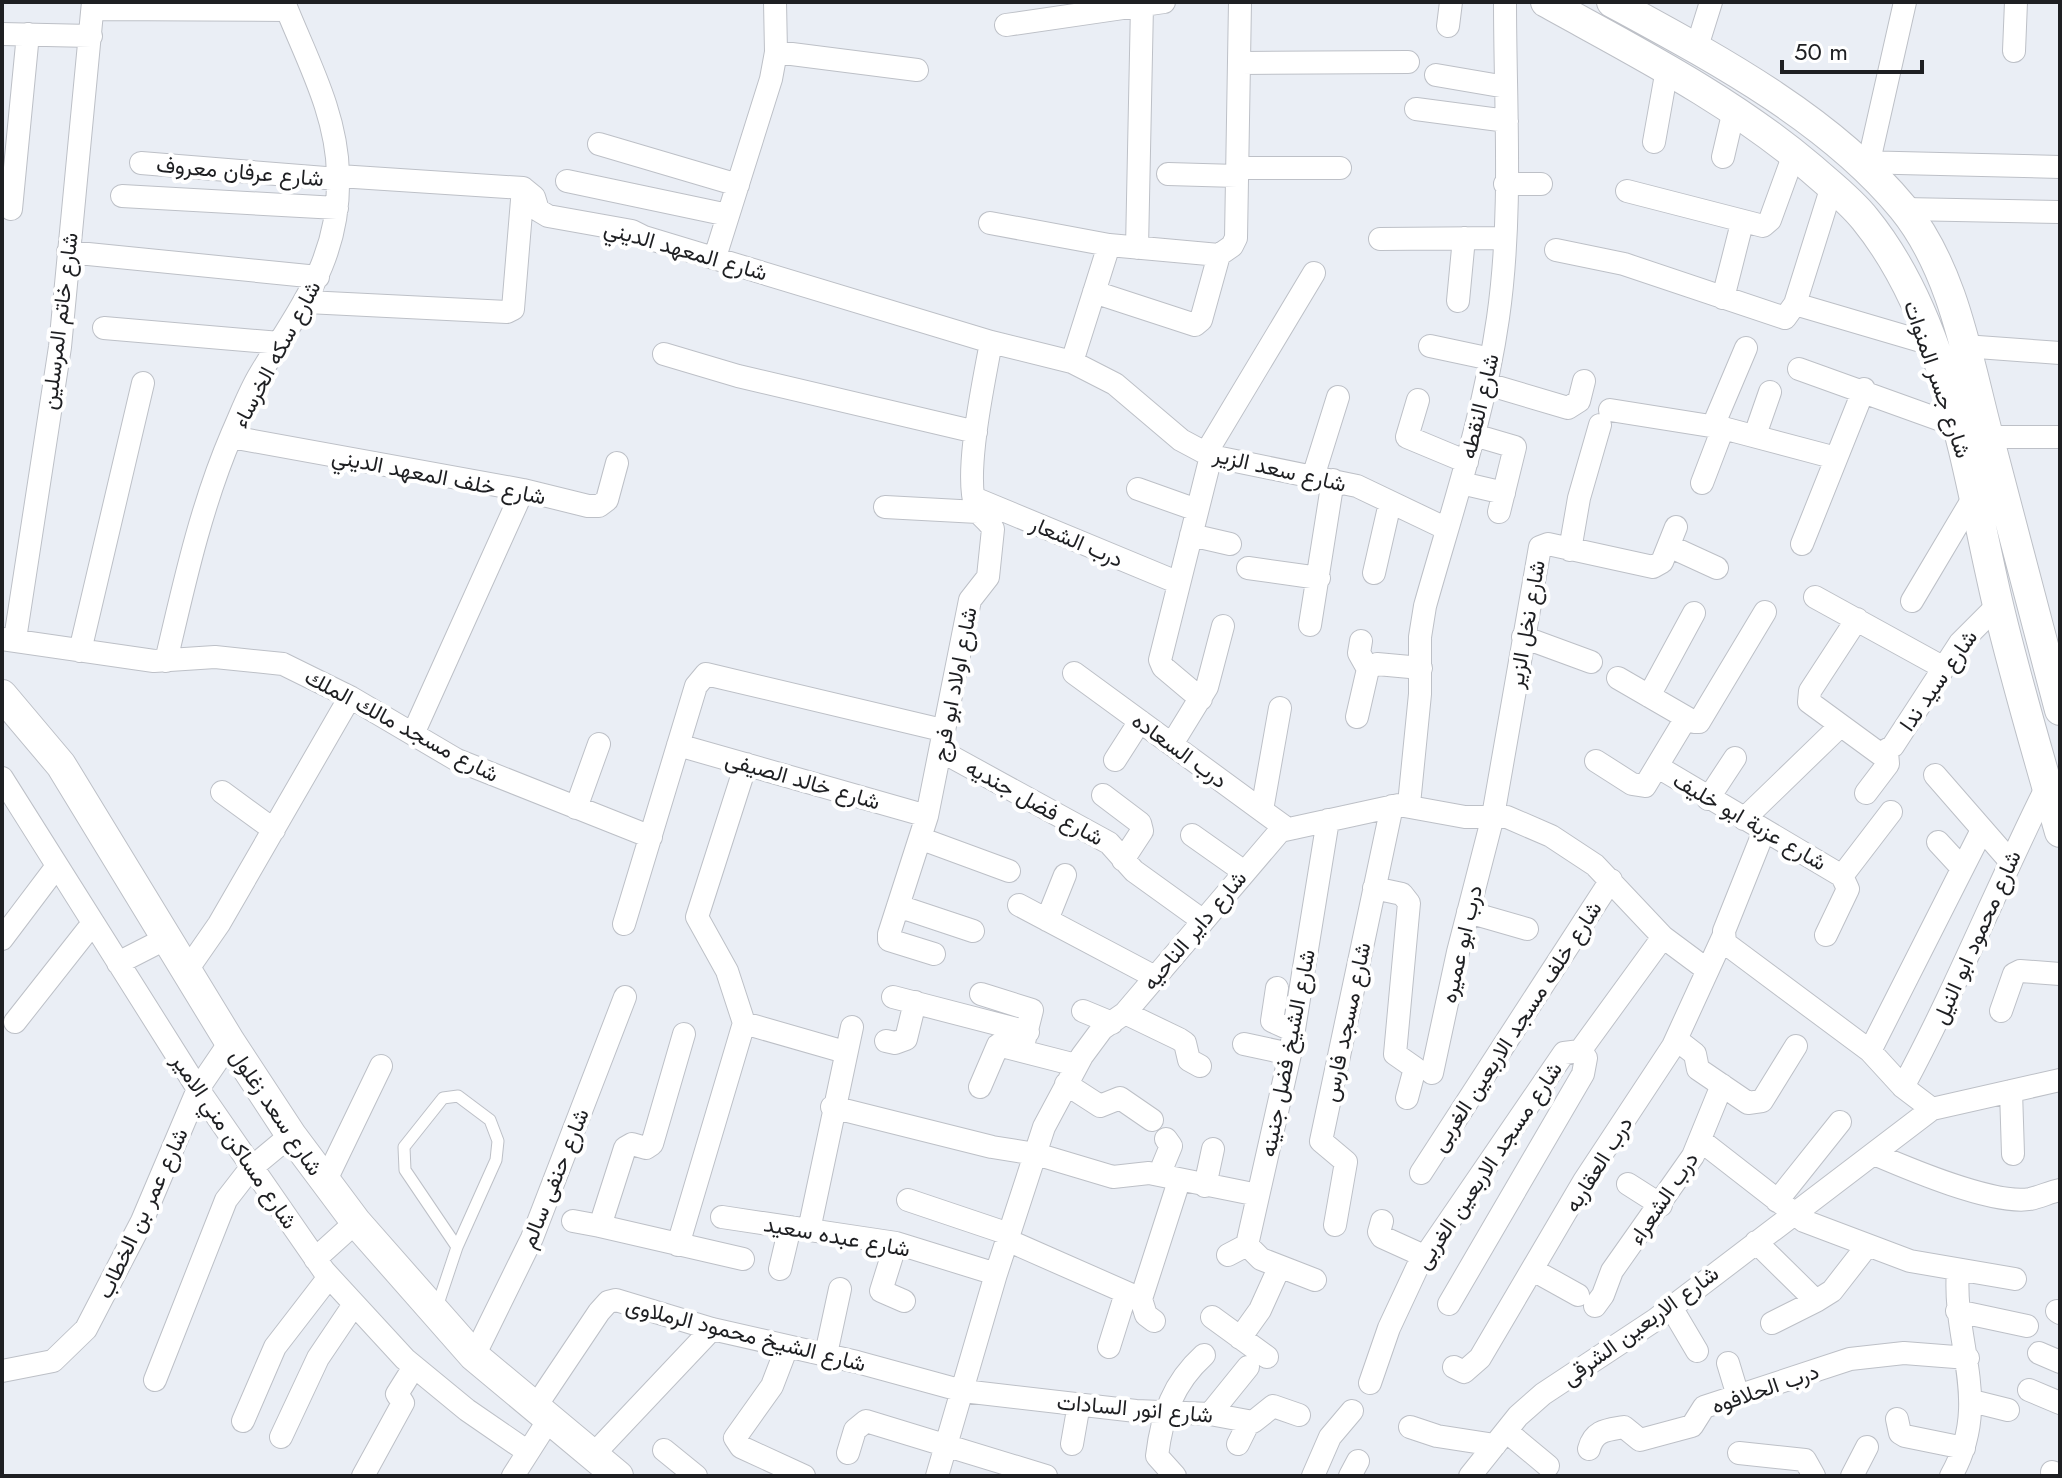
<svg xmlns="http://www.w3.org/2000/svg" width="2062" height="1478" font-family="Jost,Vazirmatn,sans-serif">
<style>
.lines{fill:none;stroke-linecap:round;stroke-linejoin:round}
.lane-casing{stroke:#bdc0c7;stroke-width:13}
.street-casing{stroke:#bdc0c7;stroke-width:24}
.secondary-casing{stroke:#bdc0c7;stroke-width:32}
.lane{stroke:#fff;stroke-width:11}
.street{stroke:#fff;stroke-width:22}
.secondary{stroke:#fff;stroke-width:30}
.labels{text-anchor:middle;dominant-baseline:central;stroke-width:8;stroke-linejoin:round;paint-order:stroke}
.street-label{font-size:22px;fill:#1e1f22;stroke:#fff}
</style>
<rect width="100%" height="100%" fill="#eaeef5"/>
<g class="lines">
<defs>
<path id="lane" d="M436,1310l21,-63 39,-87 2,-19 -8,-21 -32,-24 -15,2 -39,49 1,23 52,77"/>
<path id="street" d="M93,9l194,1
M1006,25l158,-23
M1448,26l3,-24
M2,34l89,2
M1696,50l15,-48
M2014,51l2,-49
M776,52l141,18
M1241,63l167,-1
M1436,75l70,12
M1416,109l91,12
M1654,142l13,-73
M599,144l139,41
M1723,157l11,-47
M1869,161l36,-159
M1857,162l203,5
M141,163l197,16
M1237,168h103
M1168,174l69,2
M339,176l184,12 11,9 4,13 10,6 84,15 12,6 347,105 81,20 43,22 66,56 30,16 146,30 90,43
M567,181l161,34
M1505,184h36
M1627,191l136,35 7,-6 24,-66
M122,196l215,12
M11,209l17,-175
M1904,209l154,3
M990,223l119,22 110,10 13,-9 4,-8 4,-236
M1380,239l124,-1
M1137,248l5,-243
M1556,250l68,14 161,54 10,-14 37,-118
M68,252l250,25
M715,257l56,-178 5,-27 -1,-50
M1094,292l101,33 6,-5 18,-65
M1723,298l19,-75
M1458,301l6,-63
M307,302l200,10 6,-3 10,-121
M1795,304l136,40
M104,328l176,15
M1430,346l61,13
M1964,346l96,7
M664,354l74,22 238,56
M1072,362l37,-117
M1799,369l189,68h72
M1487,384l81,24 11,-7 5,-20
M1418,400l-11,37 60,25
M1610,410l113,18 113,30
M1713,426l33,-78
M1474,435l41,12 -16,65
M1755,435l15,-43
M231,437l292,53 65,16h11l8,-6 10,-37
M1206,453l108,-180
M1313,477l25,-80
M1461,483l43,10
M1702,483l21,-55
M1138,489l59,21
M974,498l205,85
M885,507l93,5
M1191,535l39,9
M1802,544l62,-155
M1669,546l48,22
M1570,550l9,-52 21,-73
M1248,568l71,10
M1374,573l16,-70
M1815,597l129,71
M1912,601l63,-106
M1857,619l-47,72 -1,11 71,52 13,-8 67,-103 38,-38
M1310,625l23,-145
M1523,637l68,25
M2,639l152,22 61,-4 68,7 67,33 107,63 194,77
M15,639l45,-292 33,-345
M1361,641l-2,12 9,16
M80,651l63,-268
M166,661c18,-77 35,-155 66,-227 9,-20 17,-42 28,-60 40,-67 81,-116 78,-200 -1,-61 -32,-116 -54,-172
M1074,673l212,155
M1618,678l76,44h5l66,-110
M1649,696l45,-83
M1201,699l-38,-32 -3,-7 51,-204
M1357,717l11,-48 9,-5 44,4
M413,734l110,-244
M1172,744l35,-57 16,-61
M678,745l249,71
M941,751l168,92 25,28 68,49
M1115,760l25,-39
M1596,761l36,23 13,2 41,-68
M1658,767l184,109 6,13 -22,46
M1935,775l75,86
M2,778l196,311 126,182 81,88 62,51 61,42
M222,792l52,38
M1866,793l22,-29 -1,-12
M1103,795l37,28 2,8 -19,29
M1708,799l27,-41
M1409,804l11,-110v-57l5,-31c27,-96 59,-190 73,-288 15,-104 7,-211 7,-316
M576,808l23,-64
M1262,810l18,-102
M1744,819l95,-92
M1764,831l-40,100 1,12 145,108 33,36 29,22 128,-29
M1192,835l51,36
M922,839l87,32
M1938,842l24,26
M1842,876l49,-64
M1374,888l28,6 7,9 -14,151 20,14 -8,30
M1019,905l136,72
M898,906l75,25
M1468,912l59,17
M1047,920l18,-45
M624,924l72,-238 10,-12 236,56
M2,939l55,-73
M934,954l-45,-14v-6l38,-118 43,-216 18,-23 5,-48c-4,-8 -12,-12 -16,-19 -15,-31 8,-133 14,-168
M118,963l47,-24
M185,973l34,-49 131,-227
M1277,988l-5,33 22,10
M981,994l51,16 -9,36
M893,997l135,35
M1083,1011l29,12
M2001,1011l13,-37 6,-3 40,3
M1125,1013l54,26 6,4 4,17 11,6
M15,1022l78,-99
M744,1023l101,29
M684,1034l-32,110 -6,4 -14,-4 -7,4 -25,78 143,33
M1677,1040l18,14 3,15 50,34 14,-2 34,-55
M886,1041l9,2 11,-4 9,-37
M1244,1044l46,10
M1580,1051l83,-114
M1870,1051l112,-221
M1432,1073l26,-121 35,-136 47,-269 8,-3 105,23 9,-5 14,-35
M1066,1084l34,22 20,-8 32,22
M980,1087l18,-42 78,20
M1903,1087c53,-98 94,-201 144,-301
M2011,1091l2,63
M832,1107l160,40 44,7 77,23 36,-4 109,22
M1700,1140l104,81 106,40 105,18
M1874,1154c35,15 119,51 156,45 10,-2 20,-7 30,-9
M1421,1173l190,-293
M1159,1175l12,-29 -5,-7
M325,1182l56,-116
M1628,1184l33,21
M1205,1186l8,-37
M908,1200l101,34
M1777,1201l63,-79
M722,1217l174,26 100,31
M573,1221l27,5
M1382,1221l-3,11 3,5 42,19
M1335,1225l11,-63 -25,-21 71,-335
M809,1230l43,-203
M1007,1240l134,59 5,16 8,6
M1756,1242l60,59 16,-10 35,-45
M896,1243l-15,48 23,10
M678,1245l66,-222 -17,-52 -30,-54 49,-153
M1228,1255l19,-10
M315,1259l41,-37
M780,1269l10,-42
M1533,1270l45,25
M1315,1280l-54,-21 -14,-14 43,-191 38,-234
M1141,1299l38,-118
M1449,1304l134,-230 3,-16 -6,-7
M1595,1306l8,-11 9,-24 81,-115 29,-71
M1671,1307l26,44
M1957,1311l70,15
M2057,1311l3,2
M1212,1317l55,40
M1772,1323l44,-22
M1240,1338l20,-28 19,-42
M787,1347l-15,39 -37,52 6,9 63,29
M1109,1347l17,-54
M2039,1353l21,9
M826,1354l14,-65
M474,1356l58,-118 93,-241
M1728,1363l10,33
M1454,1367l10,5 16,-14 104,-177 89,-135 50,-109
M2,1371l51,-10 33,-32 56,-108 56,-132 32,-47
M155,1380l71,-180 24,-31 41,-34
M1370,1383l19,-55 28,-60 147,-215 16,-2
M2029,1390l31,13
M1972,1401l36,9
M534,1409l65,-97 9,-10 8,-2 96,29 145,33 106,29 173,20 74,3 43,8 20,-16 26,9
M1210,1414l38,-47
M1897,1419l3,14 5,3 59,12
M243,1421l32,-74 54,-70
M1410,1427l27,9 58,9
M1506,1431l42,35
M281,1437l37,-79 35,-52
M1072,1444l7,-40
M1238,1444l11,-22
M1589,1449c5,-19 18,-19 35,-22l16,13 52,-14 12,-19 146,-48 54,-6 64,5
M664,1450l32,26
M848,1453l7,-23 11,-9 180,55
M1739,1453l66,7 9,16
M592,1456l120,-127
M2052,1472l8,3
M363,1476l40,-73 -6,-9 17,-27
M513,1476l35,-55
M937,1476l59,-202 48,-147 38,-71 20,-27 23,-16 155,-182 119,-26 66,12h42l44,19 44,29 68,72 43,32
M1175,1476l-18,-20c5,-41 16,-73 47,-101
M1313,1476l17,-39 22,-26
M1350,1476l8,-15
M1470,1476l48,-60 25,-22 112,-74 277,-211
M1852,1476l15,-29
M1951,1476c42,-74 1,-132 7,-206"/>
<path id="secondary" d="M1546,2c92,51 185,98 266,167 18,16 38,31 53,50 84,103 103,259 133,386 18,76 41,152 62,227
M1612,2c101,55 217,116 291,206 52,64 65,155 86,232 23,90 47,180 71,270
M2,695l59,70 169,277 61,93 65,87 118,134 144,120"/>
</defs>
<use href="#lane" class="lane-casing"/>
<use href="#street" class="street-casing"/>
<use href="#secondary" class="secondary-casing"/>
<use href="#lane" class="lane"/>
<use href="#street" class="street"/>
<use href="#secondary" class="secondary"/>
</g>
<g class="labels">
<g class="street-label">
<text transform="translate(240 171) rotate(5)">شارع عرفان معروف</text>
<text transform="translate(686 250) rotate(16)">شارع المعهد الديني</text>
<text transform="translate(59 321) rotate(-83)">شارع خاتم المرسلين</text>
<text transform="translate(276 354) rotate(-62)">شارع سكه الخرساء</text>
<text transform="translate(1938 379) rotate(71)">شارع جسر المنوات</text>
<text transform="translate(1479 406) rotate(-77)">شارع النقطه</text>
<text transform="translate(1280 469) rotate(13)">شارع سعد الزير</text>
<text transform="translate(439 476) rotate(11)">شارع خلف المعهد الديني</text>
<text transform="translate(1077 541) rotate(23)">درب الشعار</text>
<text transform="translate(1526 624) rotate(-80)">شارع نخل الزير</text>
<text transform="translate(1938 680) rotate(-55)">شارع سيد ندا</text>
<text transform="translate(954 684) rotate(-79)">شارع اولاد ابو فرج</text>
<text transform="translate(402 725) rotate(28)">شارع مسجد مالك الملك</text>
<text transform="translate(1180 750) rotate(36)">درب السعاده</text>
<text transform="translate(803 780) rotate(16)">شارع خالد الصيفى</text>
<text transform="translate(1035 802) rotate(29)">شارع فضل جنديه</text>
<text transform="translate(1750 821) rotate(30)">شارع عزبة ابو خليف</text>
<text transform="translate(1194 930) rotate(-50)">شارع داير الناحيه</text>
<text transform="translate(1976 937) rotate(-66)">شارع محمود ابو النيل</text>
<text transform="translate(1461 944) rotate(-77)">درب ابو عميره</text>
<text transform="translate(1346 1022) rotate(-78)">شارع مسجد فارس</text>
<text transform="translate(1516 1026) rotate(-57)">شارع خلف مسجد الاربعين الغربى</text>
<text transform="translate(1287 1053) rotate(-79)">شارع الشيخ فضل جنينه</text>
<text transform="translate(277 1112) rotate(56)">شارع سعد زغلول</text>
<text transform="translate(235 1141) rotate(56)">شارع مساكن مني الامير</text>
<text transform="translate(1598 1164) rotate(-58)">درب العقاربه</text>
<text transform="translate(1488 1165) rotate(-56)">شارع مسجد الاربعين الغربى</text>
<text transform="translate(554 1178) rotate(-68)">شارع حنفى سالم</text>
<text transform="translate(1663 1198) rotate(-56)">درب الشعراء</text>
<text transform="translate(142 1213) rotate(-65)">شارع عمر بن الخطاب</text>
<text transform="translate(837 1236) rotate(10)">شارع عبده سعيد</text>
<text transform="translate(1640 1325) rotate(-36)">شارع الاربعين الشرقى</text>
<text transform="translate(746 1334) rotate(14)">شارع الشيخ محمود الرملاوى</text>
<text transform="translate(1765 1388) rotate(-19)">درب الحلافوه</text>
<text transform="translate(1135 1408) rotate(5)">شارع انور السادات</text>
</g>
</g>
<rect width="2062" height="1478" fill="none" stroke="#1e1f22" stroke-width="8"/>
<path d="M1782 60v12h140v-12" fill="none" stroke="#1e1f22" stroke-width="4"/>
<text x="1794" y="60" font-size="24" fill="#1e1f22" stroke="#ffffff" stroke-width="6" paint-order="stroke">50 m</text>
</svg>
